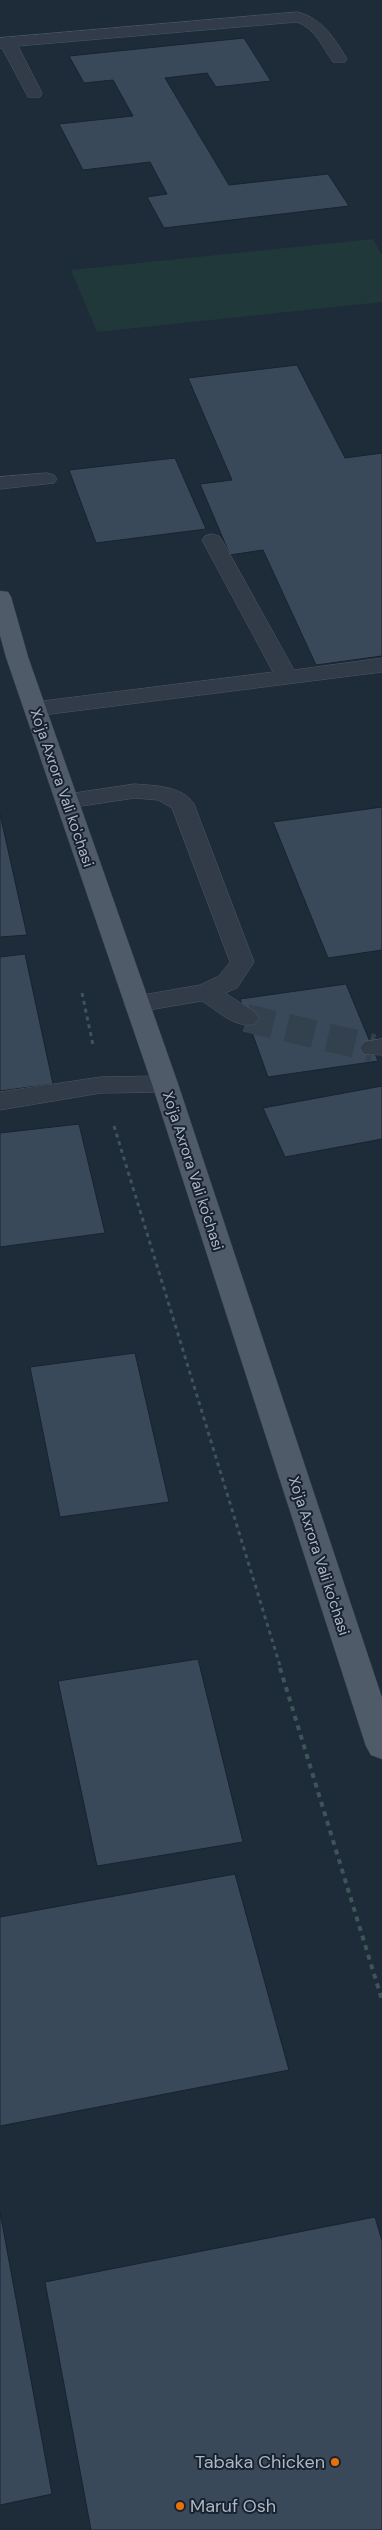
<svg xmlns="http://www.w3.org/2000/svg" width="382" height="2530" font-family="'DM Sans',sans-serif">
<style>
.green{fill:#20383a}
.building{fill:#3a4959;stroke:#1a2330}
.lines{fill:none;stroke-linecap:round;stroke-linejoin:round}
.minor-tunnel{stroke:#33404e;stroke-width:28;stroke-dasharray:28 14;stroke-linecap:butt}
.minor-casing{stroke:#4d5764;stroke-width:1}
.major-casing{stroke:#3c4553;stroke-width:1}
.path-far1{stroke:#3e5557;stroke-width:3;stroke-dasharray:4 4;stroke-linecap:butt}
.path{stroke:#3e5557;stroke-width:4;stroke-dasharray:5 5;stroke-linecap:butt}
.minor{fill:#323c49;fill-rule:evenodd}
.major{fill:#505b6a;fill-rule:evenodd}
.food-dot{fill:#e8710a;stroke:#18212e;stroke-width:2}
.labels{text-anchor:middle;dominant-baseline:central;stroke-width:4;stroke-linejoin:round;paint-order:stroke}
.street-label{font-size:15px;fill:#acb7c6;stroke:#18212e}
.near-poi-label{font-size:18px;fill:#acb7c6;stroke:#18212e;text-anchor:end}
</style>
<rect width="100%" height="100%" fill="#1e2b39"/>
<path class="green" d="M373,239l9,16v47l-285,30 -26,-62z"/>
<path class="building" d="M244,38l27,43 -55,6 -9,-14 -42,5 64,107 99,-11 21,32 -185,22 -17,-31 20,-3 -17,-32 -67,8 -24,-46 74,-8 -20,-36 -29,3 -15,-27z
M297,365l48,93 37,-5v203l-66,9 -53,-115 -33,5 -30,-71 32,-4 -44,-102z
M175,458l31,71 -110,14 -27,-73z
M382,807v143l-54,8 -55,-136z
M0,814l27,121 -27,2z
M25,954l28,130 -53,7v-134z
M346,984l32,77 -110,16 -28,-78z
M382,1086v53l-97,18 -22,-49z
M79,1124l26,109 -105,14v-114z
M135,1353l34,149 -109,15 -30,-150z
M198,1659l45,183 -146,24 -39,-185z
M235,1874l54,196 -289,56v-209z
M0,2212l52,282 -52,11z
M375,2217l7,24v289h-291l-46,-248z"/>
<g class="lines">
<path class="minor-tunnel" d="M246,1018l127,30"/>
<defs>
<path id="minor" d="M298,12c25,7 36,26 49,47l-2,3h-12c-11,-15 -17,-33 -36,-40l-279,24 24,47 -2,4h-12l-2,-4 -24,-45h-2v-10z
M47,473l7,2 3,4 -3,4 -54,6v-12z
M212,534l7,2 3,4 72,130 88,-12v14l-347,44 -8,-2 -3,-5 3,-5 8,-2 238,-30 -71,-132 3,-4z
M135,784c20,2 46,1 59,20l60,158 -17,26 -12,5 30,19 4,6 -4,6c-20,5 -37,-13 -53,-23l-65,11 -9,-2 -4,-6 4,-6 9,-2 63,-11 19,-9 11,-14 -58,-154 -14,-8 -23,-2 -67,10 -8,-2 -4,-5 4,-5 8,-2z
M382,1039v16l-18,-1 -4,-6 4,-6z
M165,1076l9,2 4,6 -4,6 -9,2 -64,1 -101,17v-18l101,-15z"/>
<path id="major" d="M0,591l8,1 3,5 17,60 150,427 204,614v61l-11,-4 -5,-9 -214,-662 -146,-427 -6,-22z"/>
</defs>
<use href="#minor" class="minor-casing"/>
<use href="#major" class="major-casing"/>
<path class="path-far1" d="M82,993l11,52
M114,1126l167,543"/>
<path class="path" d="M280,1668l102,332"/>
<use href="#minor" class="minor"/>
<use href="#major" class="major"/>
</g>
<g class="food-dot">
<circle cx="335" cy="2462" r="5"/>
<circle cx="180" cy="2506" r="5"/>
</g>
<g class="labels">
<g class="street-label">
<text transform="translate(62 788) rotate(71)">Xo'ja Axrora Vali ko'chasi</text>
<text transform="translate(193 1171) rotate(72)">Xo'ja Axrora Vali ko'chasi</text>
<text transform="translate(319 1556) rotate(72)">Xo'ja Axrora Vali ko'chasi</text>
</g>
<g class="near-poi-label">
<text x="325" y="2462">Tabaka Chicken</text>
<text x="190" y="2506" text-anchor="start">Maruf Osh</text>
</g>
</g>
</svg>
